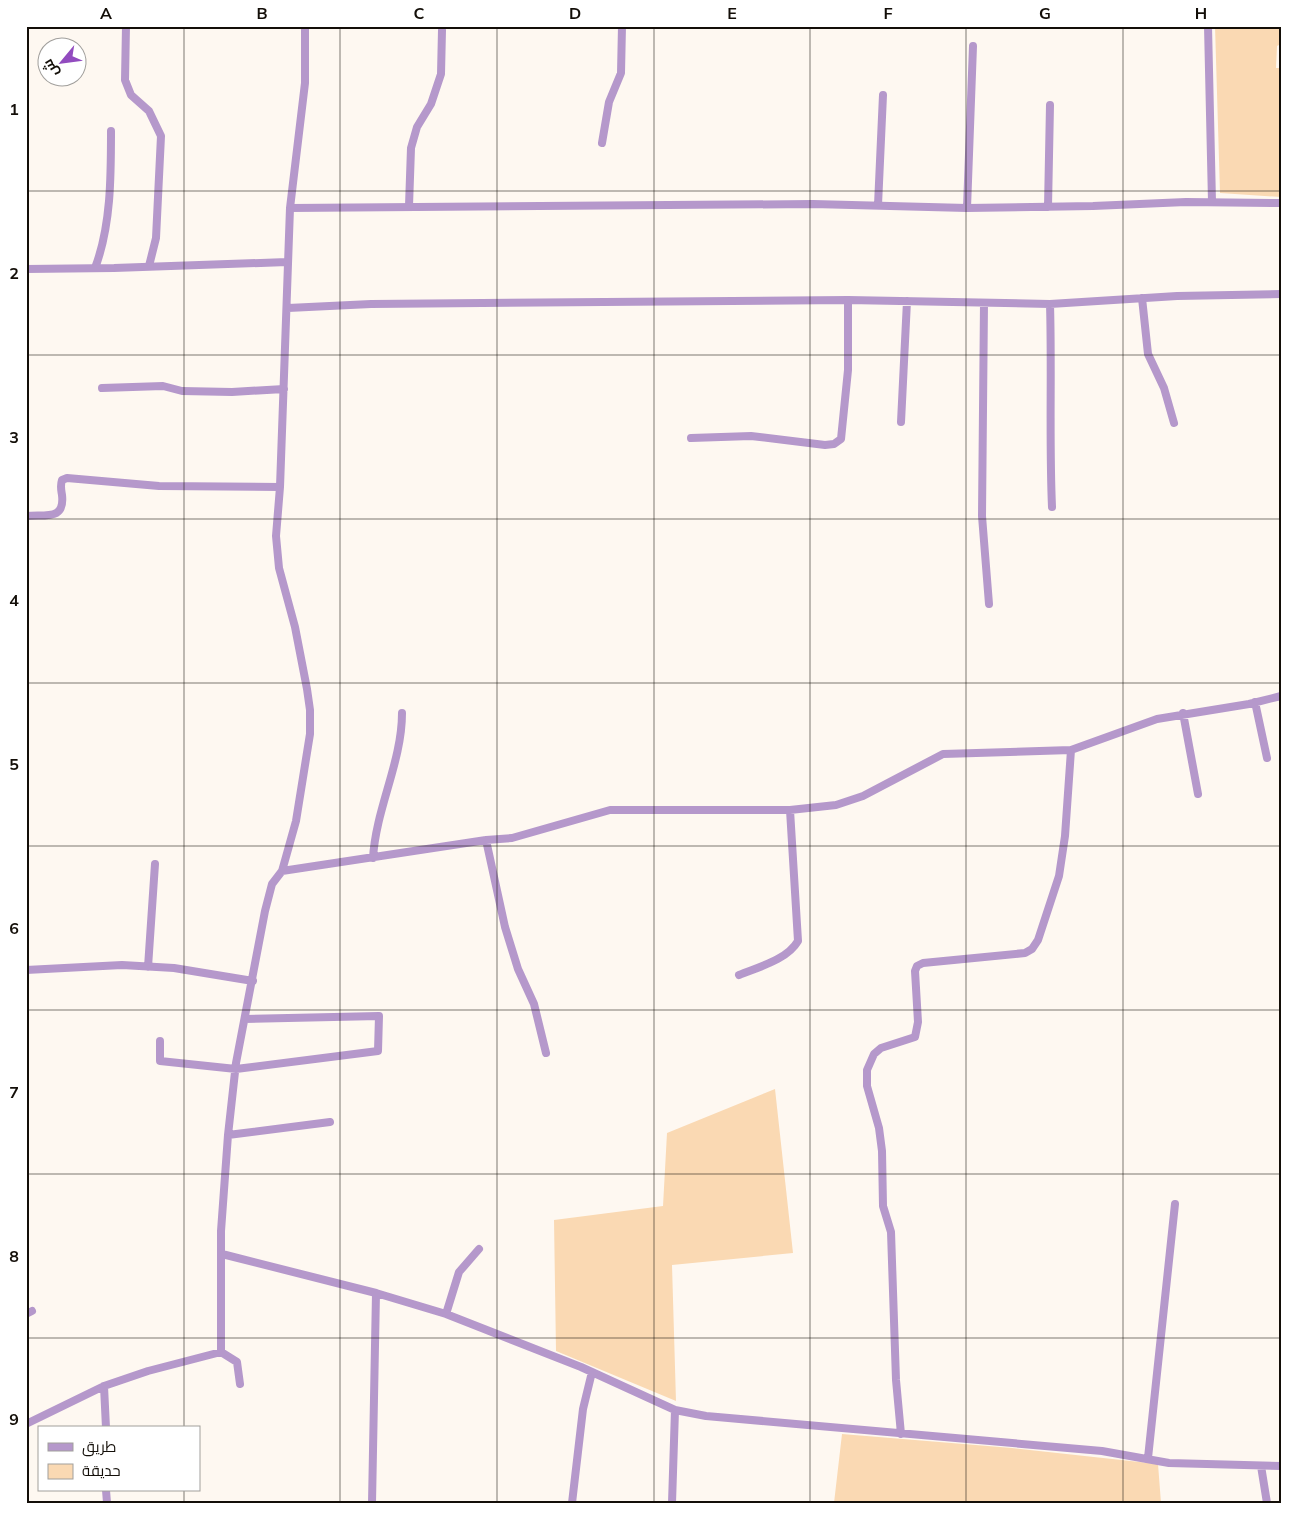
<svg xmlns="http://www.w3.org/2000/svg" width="1307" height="1529" font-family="Mulish,Cairo,sans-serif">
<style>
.green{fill:#fad9b3}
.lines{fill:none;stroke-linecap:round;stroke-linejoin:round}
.street{stroke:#b598cb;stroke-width:8}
.grid{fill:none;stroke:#130e08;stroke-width:1;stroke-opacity:0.55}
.neatline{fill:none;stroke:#130e08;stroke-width:2}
.grid-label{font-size:16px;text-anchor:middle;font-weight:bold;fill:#130e08}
</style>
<rect width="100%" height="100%" fill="#fef8f1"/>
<path class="green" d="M1215,26h66v18l-4,2 -1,22h5v129l-61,-4z
M775,1089l18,164 -121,12 4,136 -120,-50 -2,-131 109,-14 4,-73z
M842,1434l170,14 146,16 3,39h-327z"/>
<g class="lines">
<path class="street" d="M126,26l-1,54 6,15 18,16 12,25 -5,102 -7,28
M1208,26l4,176
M602,143l7,-41 12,-29 1,-47
M878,205l5,-110
M409,206l2,-58 6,-21 14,-23 10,-30 1,-44
M1048,207l2,-102
M290,208l523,-4 154,4 126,-2 93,-4 95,1
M967,208l6,-162
M95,268c16,-42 16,-91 16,-137
M26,269l88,-1 173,-6
M1142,298l6,56 16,34 10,35
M984,303l-2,213 7,88
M1050,304c2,68 -1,135 2,203
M288,308l83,-4 477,-4 202,4 127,-8 104,-2
M102,388l61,-2 19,5 50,1 52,-3
M901,422l6,-121
M691,438l60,-2 74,9 9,-1 7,-5 7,-69v-70
M26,516c19,-2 39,5 36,-21 -1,-6 -2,-9 0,-15l5,-2 92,8 121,1
M1255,702l12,56
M1183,713l15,81
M486,840l19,87 13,42 16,35 12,49
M373,858c3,-50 29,-96 29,-145
M282,871l204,-31 26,-2 98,-28h180l46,-5 27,-9 80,-42 128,-4 86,-31 92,-15 32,-8
M148,967l7,-103
M26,970l96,-5 52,3 79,13
M739,975c19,-8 48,-15 59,-34l-8,-131
M160,1041v20l76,8 142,-18 1,-35 -134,3
M228,1135l102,-13
M222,1254l154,39 -4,210
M376,1293l70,21 135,53 94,43 31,6 396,35 67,12 112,3
M26,1314l6,-3
M446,1314l13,-42 20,-23
M221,1352l16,10 3,22
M104,1386l2,42
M26,1424l78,-38 44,-15 73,-19v-121l7,-96 8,-72 29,-152 7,-27 10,-13 14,-50 14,-87v-24l-3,-21 -12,-62 -16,-59 -3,-32 4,-49 10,-279 15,-125v-57
M901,1434l-5,-54 -5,-148 -8,-26 -1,-55 -3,-23 -12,-42v-16l7,-16 7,-6 34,-11 3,-15 -3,-51 2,-5 6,-3 102,-10 7,-4 6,-9 21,-64 6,-40 6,-86
M1148,1458l27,-254
M1261,1466l6,37
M106,1490l1,13
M572,1503l11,-94 9,-37
M672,1503l3,-93"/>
</g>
<path class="grid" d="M184,26v1402M340,26v1477M497,26v1477M654,26v1477M810,26v1477M966,26v1477M1123,26v1477M26,191h1255M26,355h1255M26,519h1255M26,683h1255M26,846h1255M26,1010h1255M26,1174h1255M26,1338h1255M184,1490v13"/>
<rect width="1307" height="1529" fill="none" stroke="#ffffff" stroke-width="55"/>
<rect x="38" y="1426" width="162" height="65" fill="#ffffff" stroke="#a19f9c"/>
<rect x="48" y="1443" width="25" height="8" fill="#b598cb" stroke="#a19f9c"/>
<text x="82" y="1452" font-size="15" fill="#130e08">طريق</text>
<rect x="48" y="1464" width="25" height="15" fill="#fad9b3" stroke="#a19f9c"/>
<text x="82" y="1476" font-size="15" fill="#130e08">حديقة</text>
<g transform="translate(62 62) rotate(241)"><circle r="24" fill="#ffffff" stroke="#a19f9c"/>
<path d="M0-4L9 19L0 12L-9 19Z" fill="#924bbf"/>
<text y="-8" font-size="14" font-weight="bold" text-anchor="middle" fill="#130e08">ش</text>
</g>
<rect x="28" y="28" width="1252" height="1474" class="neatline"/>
<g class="grid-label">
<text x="106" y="19">A</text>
<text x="262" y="19">B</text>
<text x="419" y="19">C</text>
<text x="575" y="19">D</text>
<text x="732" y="19">E</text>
<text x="888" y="19">F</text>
<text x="1045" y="19">G</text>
<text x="1201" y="19">H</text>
<text x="14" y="115">1</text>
<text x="14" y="279">2</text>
<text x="14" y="443">3</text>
<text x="14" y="606">4</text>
<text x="14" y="770">5</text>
<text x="14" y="934">6</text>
<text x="14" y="1098">7</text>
<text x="14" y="1262">8</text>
<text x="14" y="1425">9</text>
</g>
</svg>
